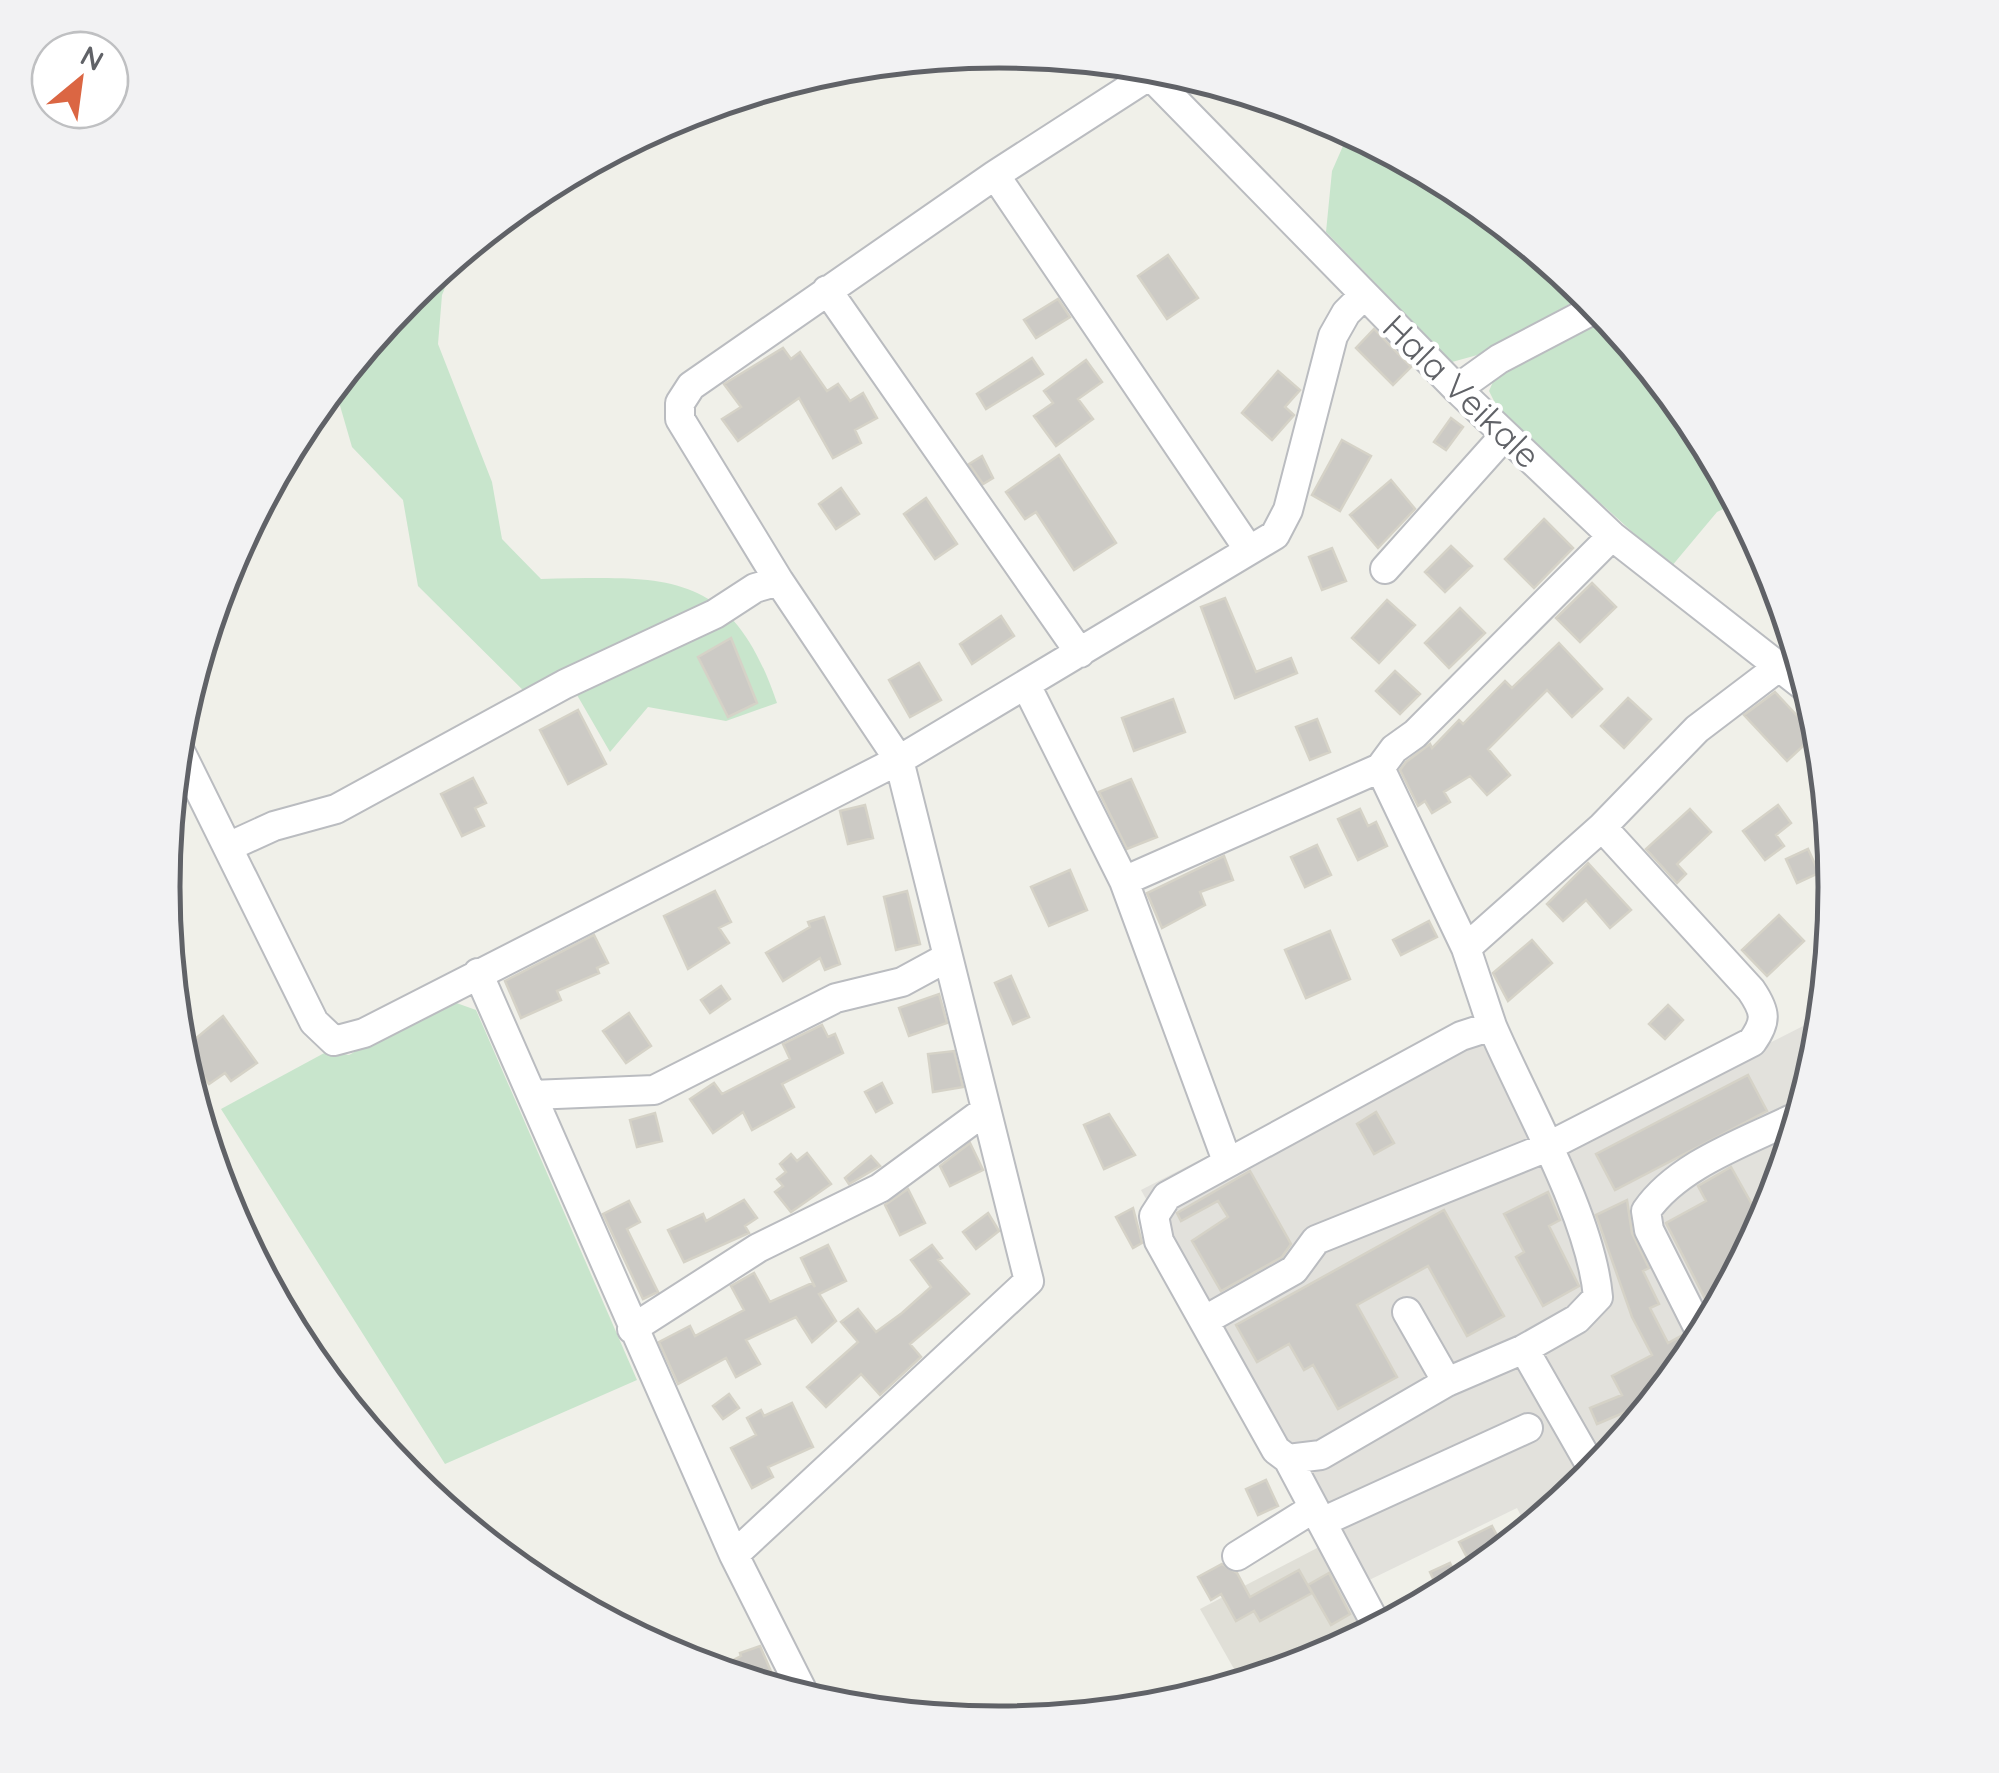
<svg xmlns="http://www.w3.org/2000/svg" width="1999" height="1773" font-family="Quicksand,sans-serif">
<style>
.industrial{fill:#e2e1dc}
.education{fill:#e0dfd7}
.green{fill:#c8e5cc}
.building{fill:#cccac5;stroke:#d5d2c7;stroke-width:2.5}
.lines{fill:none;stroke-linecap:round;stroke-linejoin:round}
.minor-casing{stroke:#babcc0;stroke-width:32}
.minor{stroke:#fff;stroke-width:28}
.labels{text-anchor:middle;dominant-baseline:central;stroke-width:9;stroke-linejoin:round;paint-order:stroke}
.street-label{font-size:35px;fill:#606267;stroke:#fff}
.rim{fill:none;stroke:#606267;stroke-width:5}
</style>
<rect width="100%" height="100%" fill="#f0f0e9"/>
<path class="industrial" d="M1495,1009l69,138 259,-131 -3,34 -48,157 -77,145 -104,126 -63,52 -11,-22 -156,76 -220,-394z"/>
<path class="education" d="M1319,1547l49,87 -49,26 -77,23 -42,-74z"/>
<path class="green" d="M1350,130l115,61 124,102 -108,61 -29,8 -126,-130 6,-61z
M460,252l-18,43 -4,49 54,138 10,57 39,40c126,-2 190,-11 236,124l-51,18 -78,-14 -38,45 -33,-57 -34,15 -125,-124 -15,-86 -51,-53 -18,-62 74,-90z
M1605,312l90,110 43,80 -21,10 -46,55 -172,-156 -10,-20 9,-21z
M448,1000l28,10 161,370 -192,84 -224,-355 107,-58 21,4z"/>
<path class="building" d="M1168,255l30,43 -31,21 -29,-43z
M1058,299l12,18 -34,21 -12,-18z
M1374,329l37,38 -18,18 -37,-37z
M783,348l8,11 9,-7 27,39 11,-7 12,17 13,-8 14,25 -22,12 6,13 -28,15 -34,-60 -61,43 -16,-22 19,-12 -17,-23z
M1032,358l11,16 -57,35 -9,-15z
M1086,360l16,22 -24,17 15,20 -37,27 -22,-30 19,-13 -9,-12z
M1278,371l22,19 -15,17 9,8 -22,25 -30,-27z
M1451,418l12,9 -17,23 -12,-8z
M1342,440l29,16 -31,55 -28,-16z
M1059,455l57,88 -42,27 -38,-58 -11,7 -19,-27z
M982,456l11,22 -10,6 -14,-20z
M1391,480l24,29 -37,39 -28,-33z
M841,488l18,26 -23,15 -17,-25z
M926,498l31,46 -22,15 -31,-45z
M1544,519l29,29 -39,40 -29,-29z
M1451,546l21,20 -27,26 -20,-20z
M1332,548l14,33 -24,9 -13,-33z
M1592,583l24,24 -36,35 -24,-24z
M1225,598l31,74 35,-14 6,15 -62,25 -34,-91z
M1387,600l28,25 -36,38 -27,-25z
M1460,608l25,25 -36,35 -24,-25z
M1001,616l13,20 -42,28 -12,-20z
M731,638l26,65 -29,14 -30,-60z
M1559,643l43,46 -30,28 -25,-27 -59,59 22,26 -23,20 -17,-19 -26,16 6,10 -18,11 -7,-12 -7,5 -18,-36 6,-8 24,-18 2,4 27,-28 4,4 42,-43 7,7z
M919,663l22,37 -31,17 -21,-37z
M1395,671l25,23 -20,20 -24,-23z
M1775,692l40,43 -28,26 -43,-46z
M1628,698l23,21 -27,29 -23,-22z
M1173,699l12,33 -51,19 -12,-33z
M578,710l28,54 -38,20 -28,-54z
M1317,719l13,33 -20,8 -14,-33z
M473,778l13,25 -11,5 9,18 -22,10 -21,-42z
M1131,779l26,58 -30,12 -28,-57z
M865,805l8,33 -25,6 -8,-33z
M1778,805l13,18 -15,12 8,11 -19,14 -22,-29z
M1360,809l8,17 8,-4 11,24 -29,14 -20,-41z
M1690,809l21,23 -34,32 9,10 -9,9 -31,-34z
M1317,845l14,30 -26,12 -14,-30z
M1808,849l11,24 -22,10 -11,-24z
M1224,856l9,24 -33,12 5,13 -43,23 -15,-35z
M1588,863l43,47 -21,18 -24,-28 -23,21 -16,-17z
M1070,870l17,40 -38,16 -18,-39z
M715,891l16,31 -12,6 10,15 -41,26 -24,-53z
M907,891l13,53 -24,6 -12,-53z
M1779,915l25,26 -37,35 -25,-26z
M824,917l16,47 -15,6 -5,-12 -37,23 -17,-28 44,-26 -2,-5z
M1429,921l8,16 -36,18 -8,-15z
M1330,931l20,48 -44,19 -21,-48z
M594,935l14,28 -11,5 2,5 -42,18 4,9 -40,18 -16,-37z
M1532,940l20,23 -44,38 -15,-28z
M1011,976l18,41 -16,7 -18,-41z
M721,986l9,13 -20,14 -9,-13z
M939,994l8,29 -38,13 -10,-28z
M1668,1005l15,15 -18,19 -16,-15z
M629,1013l22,33 -25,17 -23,-32z
M223,1016l34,47 -26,18 -6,-8 -16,11 -26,-35z
M822,1025l6,12 7,-3 8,19 -61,31 12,23 -42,23 -9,-18 -30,21 -23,-34 24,-16 8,11 68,-35 -7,-15z
M954,1051l9,36 -30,5 -5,-38z
M1748,1075l19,36 -152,79 -19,-36z
M882,1083l10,20 -16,9 -11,-20z
M1376,1112l18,31 -20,11 -17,-30z
M655,1113l7,28 -25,6 -7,-27z
M1109,1114l26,41 -31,14 -20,-44z
M970,1143l13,27 -33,16 -10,-20z
M807,1153l24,31 -40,28 -16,-20 8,-6 -6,-7 9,-7 -6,-8 11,-10 6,7z
M871,1156l9,10 -31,18 -4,-6z
M1731,1167l32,57 -49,92 -48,-93 40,-22 -8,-15z
M1250,1171l41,73 -9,13 -61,34 -29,-50 36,-24 -10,-16 -37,20 -4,-8z
M908,1189l17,34 -25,12 -15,-30z
M1548,1192l12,28 -11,6 30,60 -36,20 -27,-49 8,-5 -20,-38z
M744,1200l13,18 -12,8 4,7 -65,29 -16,-32 35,-16 3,7z
M1627,1200l5,33 17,35 -6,3 16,33 -9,4 18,35 15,-8 11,17 -57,70 -7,-12 -33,14 -7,-16 32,-13 -10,-19 40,-21 -20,-38 -36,-102z
M629,1201l11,21 -13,7 31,63 -15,7 -40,-85z
M1133,1208l9,35 -9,5 -17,-31z
M1444,1210l60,106 -37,20 -39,-70 -71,39 40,72 -59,32 -25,-44 -9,5 -15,-26 -32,18 -21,-37z
M988,1213l11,18 -23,18 -13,-17z
M828,1245l18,36 -27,13 17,27 -24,21 -16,-25 -50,23 14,24 -24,13 -10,-19 -48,26 -19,-42 31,-16 5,10 49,-26 -13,-24 23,-13 16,29 42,-19 3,4 -14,-29z
M932,1245l10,13 -4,2 31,34 -59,50 11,13 -41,38 -19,-21 -35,33 -19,-20 51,-45 -17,-20 17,-13 18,23 26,-19 29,-26 -20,-27z
M729,1394l10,14 -16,11 -10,-13z
M792,1403l21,44 -45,20 5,10 -21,11 -21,-40 25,-13 -9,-17 14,-8 3,6z
M1266,1480l12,26 -20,9 -12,-26z
M1492,1526l12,23 -32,18 -13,-25z
M1450,1563l10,21 -19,11 -11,-23z
M1222,1564l15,9 13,24 49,-27 13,23 -52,28 -6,-10 -18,10 -15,-27 -10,6 -13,-23z
M1329,1573l21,41 -19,11 -23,-40z
M1340,1632l7,13 -62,25 -3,-6z
M760,1646l19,44 -65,-20 27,-14 -1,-3z"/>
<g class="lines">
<defs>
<path id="minor" d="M1140,65l317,324 155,147 198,155
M995,175l254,375
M827,290l253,363
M1457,389l42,-30 101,-53
M1612,536l-197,198 -21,15 -14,19 86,180 136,-121 95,-98 83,-63
M1385,569l120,-134
M1026,685l98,196 103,280
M177,745l137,277 20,19 30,-8 535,-273 376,-225 13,-25 45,-174 13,-23 18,-18
M228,847l46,-21 62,-17 229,-125 150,-70 40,-26 24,-7
M1124,881l256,-113
M1466,948l26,78
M478,973l256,582 72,143
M532,1095l122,-5 182,-92 66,-16 46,-25
M1407,1312l40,70
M1207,1319l87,-49 22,-30 229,-92 207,-106c15,-21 14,-30 -1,-52l-149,-163
M632,1329l126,-81 122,-60 106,-78
M1703,1337l-54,-107 -3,-19c33,-48 103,-70 154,-96
M1524,1349l53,-30 21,-22c-7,-81 -73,-194 -106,-271l-31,10 -294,160 -13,20 5,25 117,209 12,9 33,-4 126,-73 77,-33 71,124
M1288,1459l90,169
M1322,1522l206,-94
M734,1555l295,-274 -130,-521 -120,-179 -99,-162v-16l11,-17 304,-211 155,-100
M1237,1556l77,-48"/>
</defs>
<use href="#minor" class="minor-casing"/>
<use href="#minor" class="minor"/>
</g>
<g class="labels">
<g class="street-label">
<text transform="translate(1462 391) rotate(44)">Hala Veikale</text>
</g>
</g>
<path d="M0 0H1999V1773H0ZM180 887a819 819 0 1 1 1638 0a819 819 0 1 1-1638 0Z" fill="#f2f2f3" fill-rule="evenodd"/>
<path class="rim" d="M180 887a819 819 0 1 1 1638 0a819 819 0 1 1-1638 0Z"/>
<g transform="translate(80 80) rotate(29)"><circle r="48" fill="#ffffff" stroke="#bfc0c2" stroke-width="2.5"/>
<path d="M0-8L18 38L0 25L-18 38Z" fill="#db6643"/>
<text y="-15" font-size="28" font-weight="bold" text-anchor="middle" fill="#606267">N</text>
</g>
</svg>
